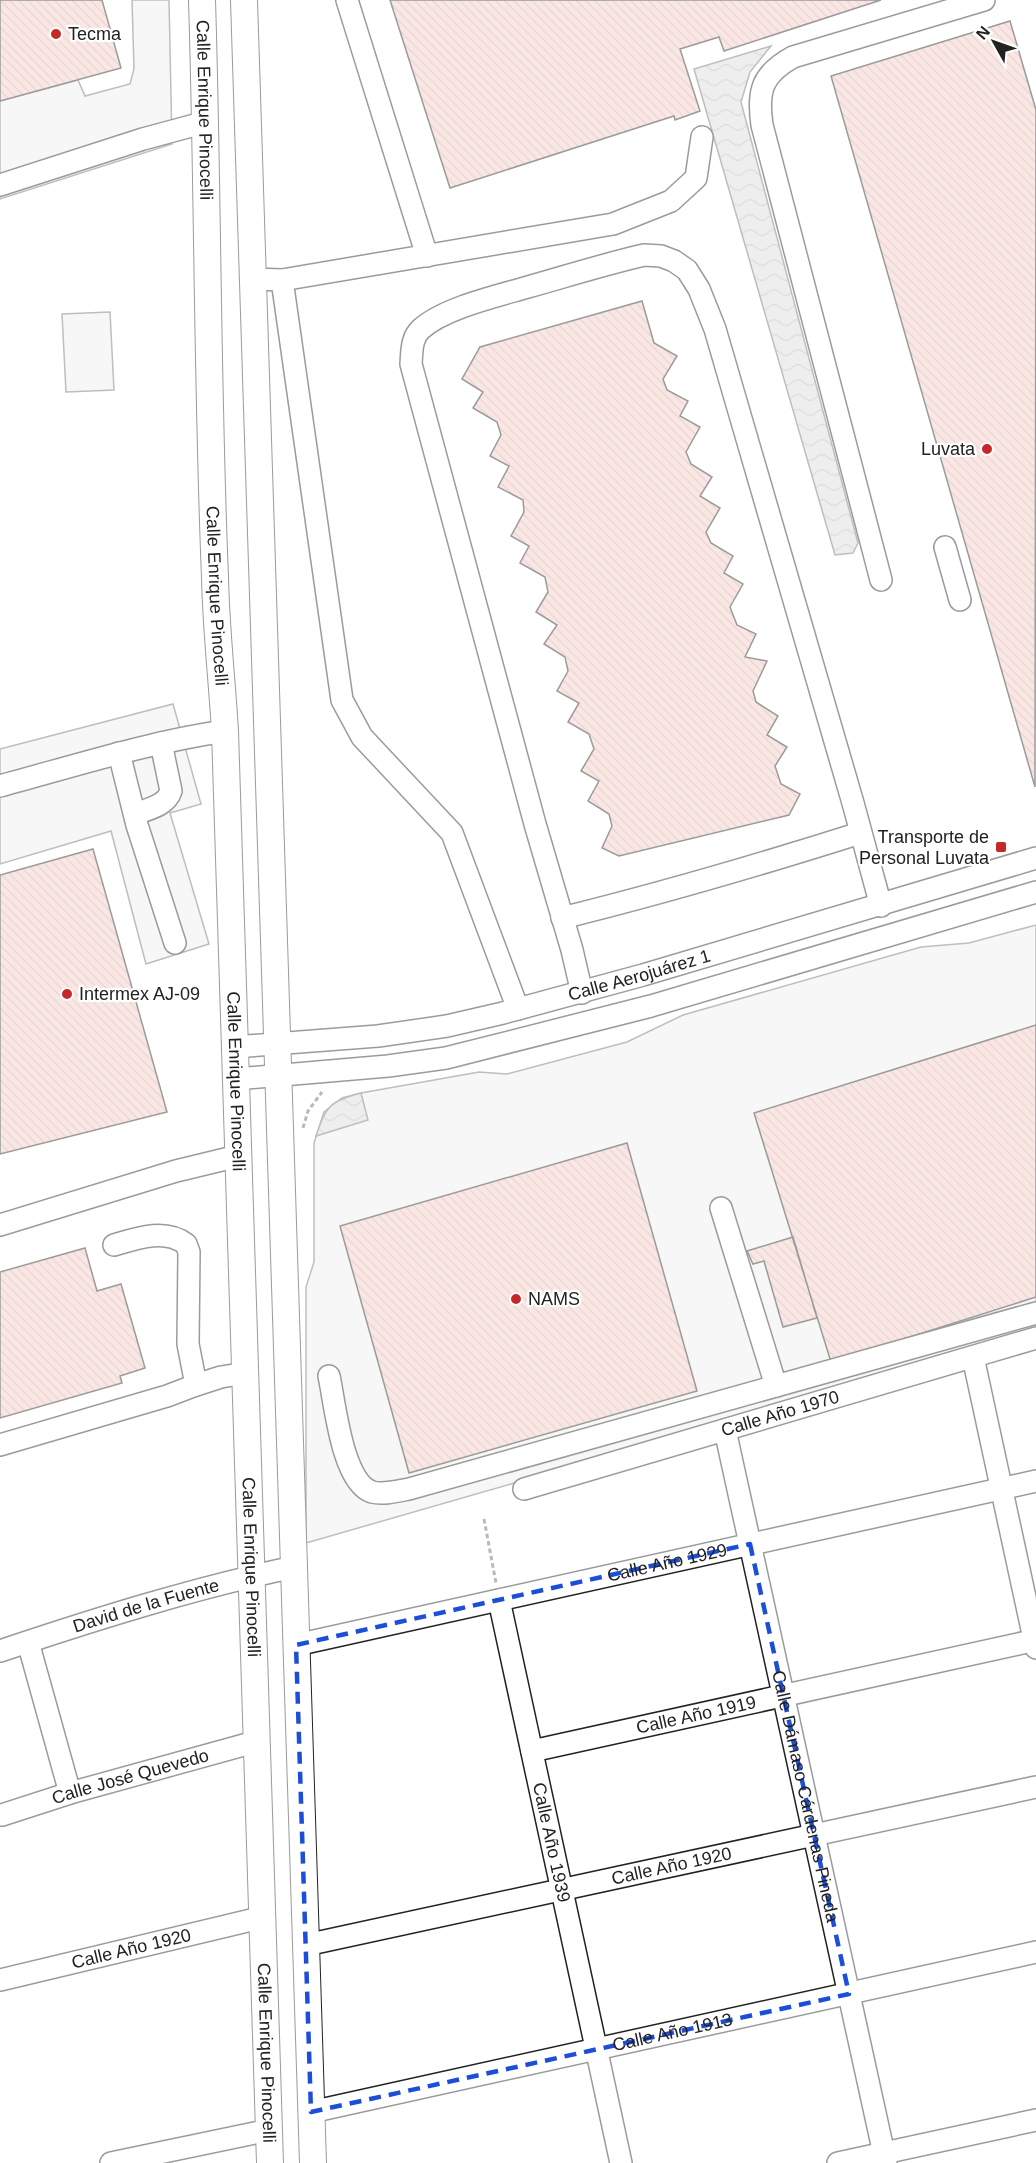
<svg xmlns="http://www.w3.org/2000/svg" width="1036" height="2163" font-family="Helvetica,sans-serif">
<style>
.green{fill:#eee;stroke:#6f6f6f;stroke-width:1.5}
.parking{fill:#ededed;stroke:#6f6f6f;stroke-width:1.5}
.water{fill:url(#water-waves);stroke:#6f6f6f;stroke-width:1.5}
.building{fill:url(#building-back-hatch);stroke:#222;stroke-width:1.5}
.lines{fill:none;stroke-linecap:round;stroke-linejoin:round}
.minor-casing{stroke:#222;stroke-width:24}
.major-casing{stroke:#222;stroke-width:28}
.path{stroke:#646464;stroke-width:3;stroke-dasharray:4.5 3;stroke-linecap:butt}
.minor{stroke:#fff;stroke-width:21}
.major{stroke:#fff;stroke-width:26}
.marked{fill:none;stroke:#1d4ed8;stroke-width:4.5;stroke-dasharray:12 8;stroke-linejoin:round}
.poi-dot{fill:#c62828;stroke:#fff;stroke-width:2}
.labels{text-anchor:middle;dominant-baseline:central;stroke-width:4.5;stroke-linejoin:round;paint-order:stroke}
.poi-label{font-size:18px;fill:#222;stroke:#fff;text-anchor:start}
.street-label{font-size:18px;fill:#222;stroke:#fff}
</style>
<defs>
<pattern id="water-waves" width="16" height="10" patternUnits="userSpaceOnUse" patternTransform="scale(1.5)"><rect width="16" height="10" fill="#d9d9d9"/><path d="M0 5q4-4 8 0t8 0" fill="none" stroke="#bababa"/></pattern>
<pattern id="building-back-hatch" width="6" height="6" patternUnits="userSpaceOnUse" patternTransform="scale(1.5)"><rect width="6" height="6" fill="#f3c9c0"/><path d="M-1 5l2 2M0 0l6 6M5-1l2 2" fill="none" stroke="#d0aca5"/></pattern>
</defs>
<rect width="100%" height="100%" fill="#fff"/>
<path class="green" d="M110,312l4,78 -48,2 -4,-78z"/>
<path class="parking" d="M132,0h37l3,144 -172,55v-98l78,-21 7,16 45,-12 4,-15z
M173,704l28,100 -31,9 39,131 -63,20 -35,-133 -111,33v-115z
M1036,925v408l-730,210v-256l8,-25v-119l10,-31 18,-14 19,-5 118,-21 28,2 120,-32 56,-27 238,-68 48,-4z"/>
<path class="water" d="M771,46l-21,26 -9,30 117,441 -5,10 -18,2 -141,-486z
M361,1093l7,27 -52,16c10,-30 14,-35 45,-43z"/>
<path class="building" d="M0,0h102l19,68 -121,33z
M390,0h491l-157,51 -5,-14 -39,12 20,62 -25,9 -1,-4 -224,72z
M1010,21l26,89 -1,677 -204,-711z
M642,301l12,42 23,13 -14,23 4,11 21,11 -8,15 20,11 -14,25 5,12 21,13 -12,19 20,12 -14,24 5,11 22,13 -9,17 19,11 -13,23 7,18 19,9 -11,23 22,4 -14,30 3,11 22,14 -11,19 20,12 -12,19 6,18 19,10 -11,21 -170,41 -17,-8 10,-22 -3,-12 -21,-13 11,-20 -18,-10 13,-22 -5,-15 -21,-12 11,-19 -22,-12 11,-20 -3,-14 -21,-13 13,-19 -21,-13 12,-20 -3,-15 -25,-14 9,-17 -18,-10 13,-24 -1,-12 -25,-13 11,-21 -19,-10 11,-21 -4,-13 -24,-14 10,-16 -21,-13 18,-32z
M93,849l74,263 -167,42v-279z
M1036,1025v272l-205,65 -77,-249z
M627,1143l70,248 -288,82 -69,-247z
M793,1237l24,81 -34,9 -19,-66 -11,3 -6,-13z
M85,1248l12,43 24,-7 24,84 -25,8 2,7 -122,35v-146z"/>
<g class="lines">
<defs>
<g id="minor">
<path d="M347,0l80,256"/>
<path d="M0,185l143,-46 63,-17"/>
<path d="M253,279l29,1 60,420 20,37 90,96 66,176"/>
<path d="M282,280l331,-56 58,-23 25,-23 6,-41"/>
<path d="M945,547l15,53"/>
<path d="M881,580l-119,-455c-5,-34 0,-51 31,-68l191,-57"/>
<path d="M119,753l18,72 38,118"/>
<path d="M0,786c74,-20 149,-44 225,-55"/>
<path d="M135,814c13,-5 31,-8 36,-23l-10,-48"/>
<path d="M562,918c101,-25 200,-54 298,-85"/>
<path d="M582,993l-10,-43 -37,-126 -124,-460c1,-12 0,-26 10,-35 23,-21 76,-33 107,-42 39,-11 77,-23 116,-32l17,1 13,5 13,9 12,19 16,40 138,474 28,103"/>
<path id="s1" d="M235,1047l143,-11 69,-10 56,-13 140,-38 393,-117"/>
<path d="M236,1079l152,-13 58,-8 205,-52 385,-114"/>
<path d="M721,1208l55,178"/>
<path d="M0,1225l176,-54 62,-15"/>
<path d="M114,1245c23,-7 51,-17 72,-1l3,8 -1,92 8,41 25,-8 25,-4"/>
<path d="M973,1357l63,291"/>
<path d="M329,1376c6,27 13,106 43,116 11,3 26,-1 37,-3l627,-176"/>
<path id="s2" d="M725,1430l161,733"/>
<path d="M0,1445l167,-49 29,-11"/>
<path id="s3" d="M524,1489l512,-151"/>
<path id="s4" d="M499,1600l122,563"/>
<path d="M28,1642l42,151"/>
<path id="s5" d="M296,1645l740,-164"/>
<path id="s6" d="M0,1651c96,-32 194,-63 294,-84"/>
<path id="s7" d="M532,1751l504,-111"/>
<path id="s8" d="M2,1815l68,-22 188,-52"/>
<path id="s9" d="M306,1945l730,-158"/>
<path id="s10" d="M0,1980l264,-63"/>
<path id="s11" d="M311,2112l725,-160"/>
<path d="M111,2163l158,-33"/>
<path d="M838,2163l198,-43"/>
</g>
<g id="major">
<path id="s12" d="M202,0c6,192 5,385 13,577 1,52 7,103 10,154l45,1432"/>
<path d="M244,0l69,2163"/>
</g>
</defs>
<use href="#minor" class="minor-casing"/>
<use href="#major" class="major-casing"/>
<path class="path" d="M303,1128l5,-17 14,-19
M484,1519l12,64"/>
<use href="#minor" class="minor"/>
<use href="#major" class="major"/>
</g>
<path d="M0 0H1036V2163H0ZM750,1544l99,450 -538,118 -15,-467z" fill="#fff" fill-opacity=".55" fill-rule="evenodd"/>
<path class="marked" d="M750,1544l99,450 -538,118 -15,-467z"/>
<g class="poi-dot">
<circle cx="56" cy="34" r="6"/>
<circle cx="987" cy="449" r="6"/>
<rect x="995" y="841" width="12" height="12" rx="3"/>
<circle cx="67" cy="994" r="6"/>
<circle cx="516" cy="1299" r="6"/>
</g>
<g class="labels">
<g class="poi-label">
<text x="68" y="34">Tecma</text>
<text x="975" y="449" text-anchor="end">Luvata</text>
<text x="989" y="837" text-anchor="end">Transporte de<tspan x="989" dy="21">Personal Luvata</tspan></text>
<text x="79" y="994">Intermex AJ-09</text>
<text x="528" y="1299">NAMS</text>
</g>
<g class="street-label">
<text stroke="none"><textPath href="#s12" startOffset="110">Calle Enrique Pinocelli</textPath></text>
<text stroke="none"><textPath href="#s12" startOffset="596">Calle Enrique Pinocelli</textPath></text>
<text stroke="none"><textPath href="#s1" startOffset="412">Calle Aerojuárez 1</textPath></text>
<text stroke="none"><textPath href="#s12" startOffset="1082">Calle Enrique Pinocelli</textPath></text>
<text stroke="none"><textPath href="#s3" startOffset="267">Calle Año 1970</textPath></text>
<text stroke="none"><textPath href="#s5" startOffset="380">Calle Año 1929</textPath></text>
<text stroke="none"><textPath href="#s12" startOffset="1568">Calle Enrique Pinocelli</textPath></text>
<text stroke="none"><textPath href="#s6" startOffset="153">David de la Fuente</textPath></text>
<text stroke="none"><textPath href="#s7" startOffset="168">Calle Año 1919</textPath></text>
<text stroke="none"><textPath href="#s8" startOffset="134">Calle José Quevedo</textPath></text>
<text stroke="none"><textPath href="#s2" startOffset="375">Calle Dámaso Cárdenas Pineda</textPath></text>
<text stroke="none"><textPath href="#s4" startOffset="248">Calle Año 1939</textPath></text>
<text stroke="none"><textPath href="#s9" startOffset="374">Calle Año 1920</textPath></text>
<text stroke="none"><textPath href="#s10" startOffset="135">Calle Año 1920</textPath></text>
<text stroke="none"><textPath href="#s11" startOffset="370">Calle Año 1913</textPath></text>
<text stroke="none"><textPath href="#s12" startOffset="2054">Calle Enrique Pinocelli</textPath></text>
</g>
</g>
<g transform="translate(994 42) rotate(310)" stroke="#ffffff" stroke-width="4.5" paint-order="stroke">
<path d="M0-4.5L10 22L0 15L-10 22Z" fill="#222222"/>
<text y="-9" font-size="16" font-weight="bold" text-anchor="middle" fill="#222222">N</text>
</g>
</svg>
